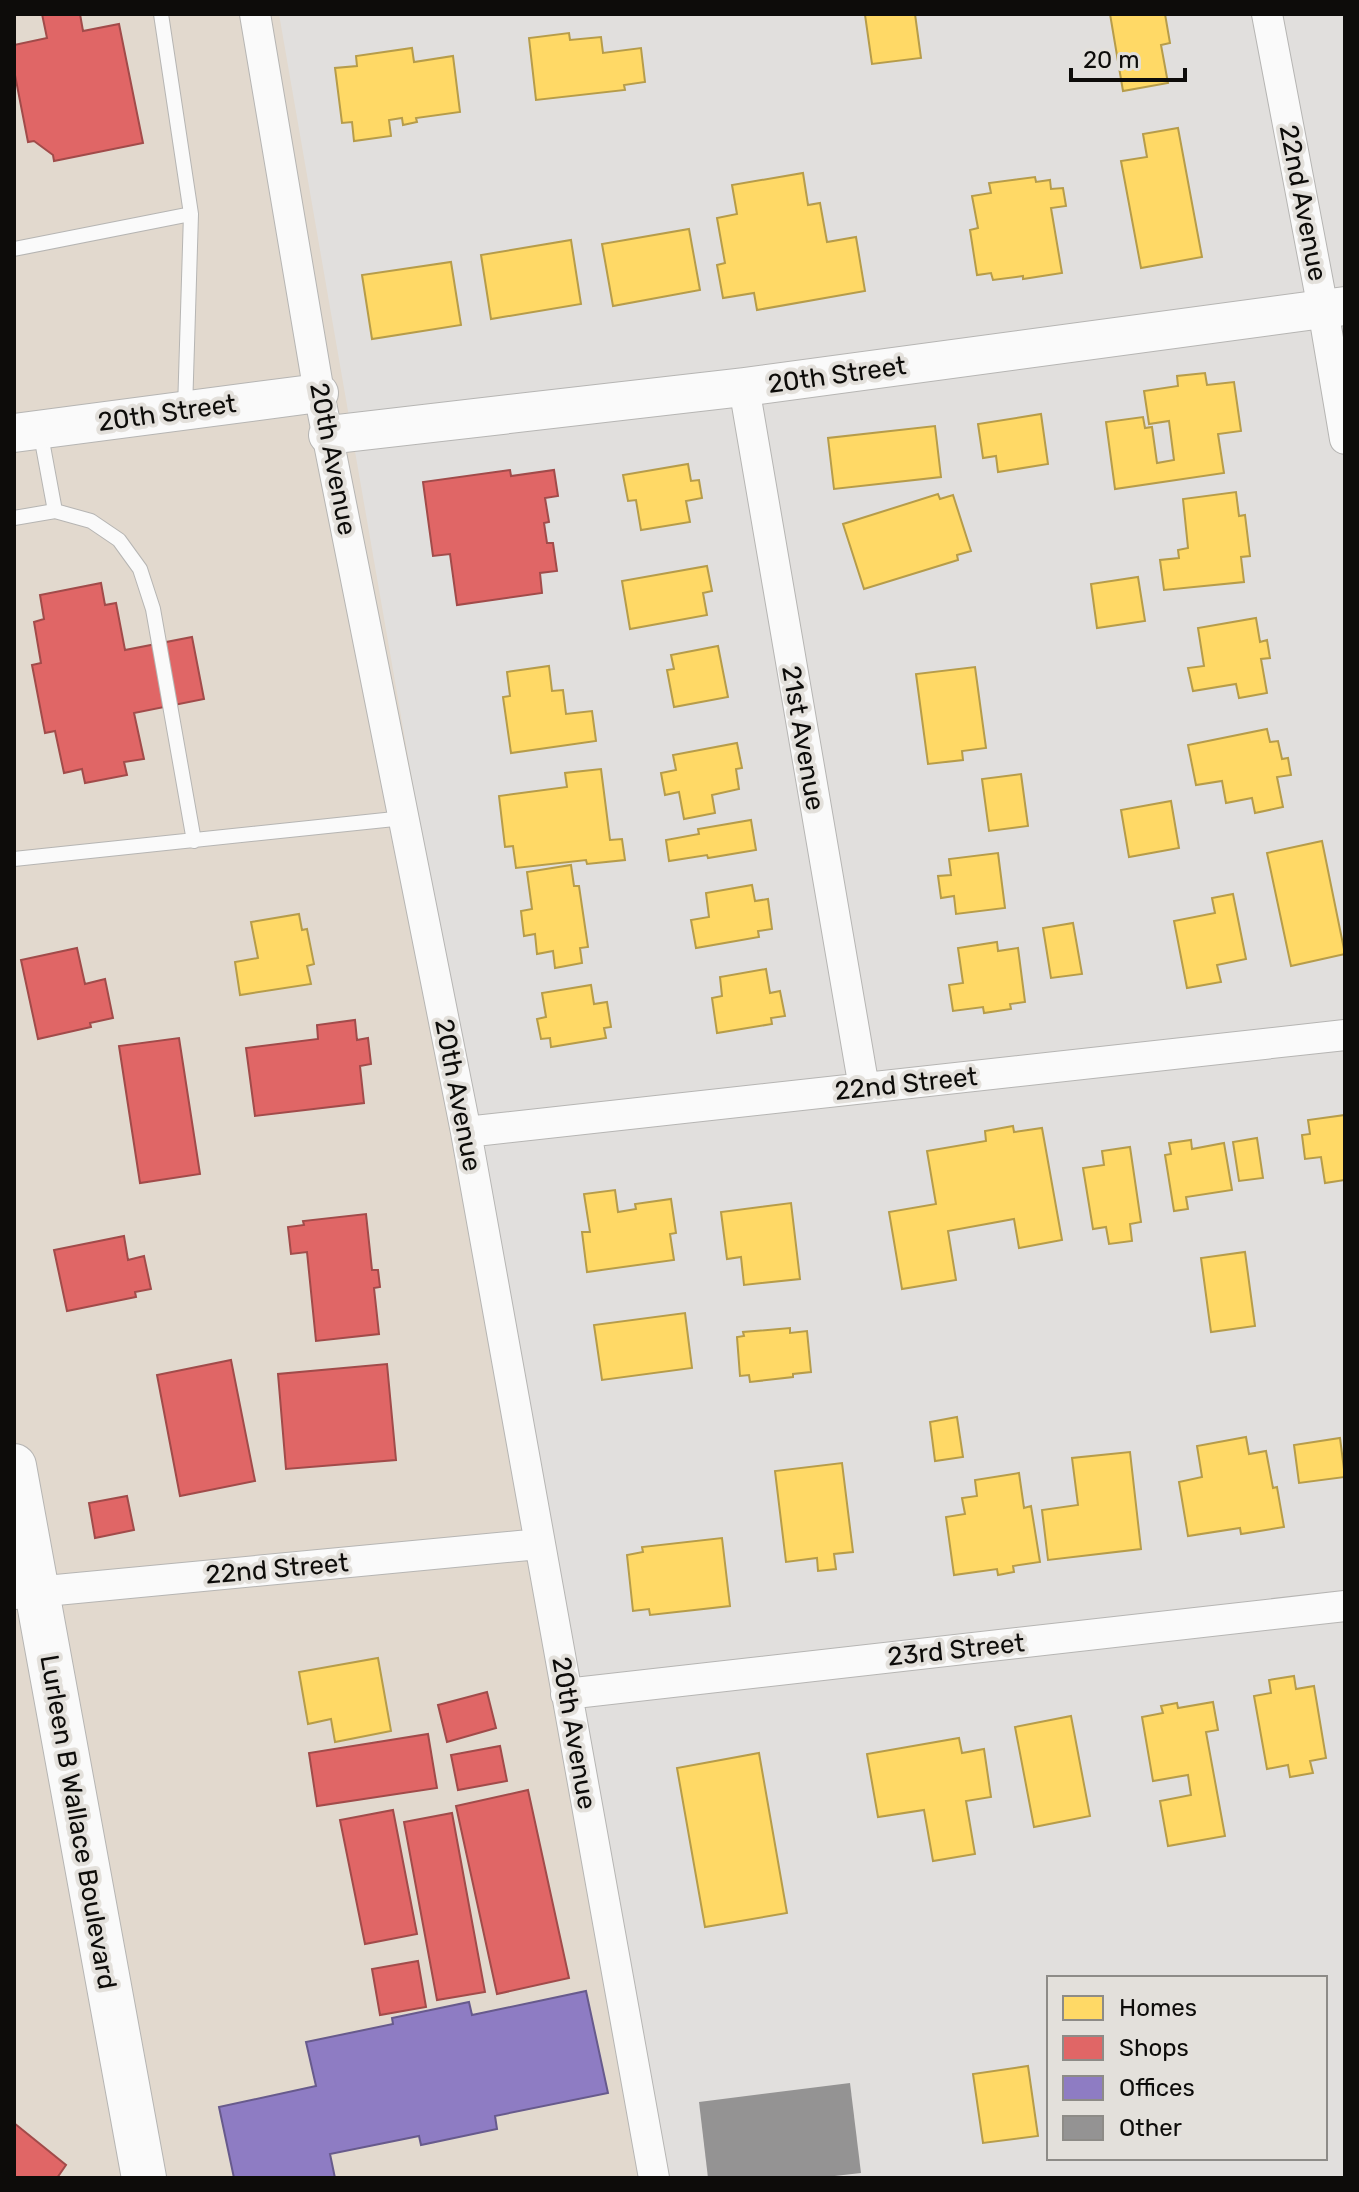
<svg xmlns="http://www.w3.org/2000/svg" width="1359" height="2192" font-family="Rubik,sans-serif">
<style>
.commercial{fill:#e2d9ce}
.homes{fill:#ffd966;stroke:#b69c4a;stroke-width:2}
.shops{fill:#e06666;stroke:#a14b4a;stroke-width:2}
.offices{fill:#8e7cc3;stroke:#675a8c;stroke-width:2}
.building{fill:#949393}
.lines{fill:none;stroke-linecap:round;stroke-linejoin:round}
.service-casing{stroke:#b6b5b3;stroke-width:16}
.minor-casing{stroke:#b6b5b3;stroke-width:32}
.tertiary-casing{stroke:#b6b5b3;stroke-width:40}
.trunk-casing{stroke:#b6b5b3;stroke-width:46}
.service{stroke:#fafafa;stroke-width:14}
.minor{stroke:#fafafa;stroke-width:30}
.tertiary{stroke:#fafafa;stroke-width:38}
.trunk{stroke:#fafafa;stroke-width:44}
.labels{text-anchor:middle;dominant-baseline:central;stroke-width:8;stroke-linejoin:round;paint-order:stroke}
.street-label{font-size:26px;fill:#0d0c0a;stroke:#e3e0db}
</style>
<rect width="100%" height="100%" fill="#e1dfdd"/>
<path class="commercial" d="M14,14h265l376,2164h-641z"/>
<path class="homes" d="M875,14h40l6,44 -49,6 -7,-49z
M1110,14h55l5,29 -9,2 7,38 -45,8z
M569,33l1,7 31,-3 2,16 38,-5 4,34 -21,3 1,5 -89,10 -7,-62z
M412,48l2,14 39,-6 7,56 -44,6 1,4 -14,3 -1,-7 -13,2 2,16 -37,5 -2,-19 -10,1 -7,-55 22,-2 -1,-10z
M1178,128l24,129 -61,11 -20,-107 26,-4 -4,-23z
M803,173l5,32 12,-2 7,39 29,-5 9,54 -108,19 -3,-17 -31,5 -6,-33 8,-2 -8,-45 20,-4 -5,-29z
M1035,177l1,5 14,-2 1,9 12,-1 3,18 -15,2 11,65 -39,6v-3l-30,4 -2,-7 -14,2 -7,-45 8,-2 -6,-32 19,-3 -2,-10z
M689,229l11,61 -87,16 -11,-62z
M571,240l10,64 -90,15 -10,-64z
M451,262l10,63 -89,14 -10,-64z
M1205,373l2,12 27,-3 7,49 -23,3 6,39 -109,16 -9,-67 37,-5 2,11 7,-1 5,36 17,-3 -5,-39 -20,3 -5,-33 34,-5 -1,-10z
M1041,414l7,50 -50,8 -2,-16 -13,2 -5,-34z
M935,426l6,51 -107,12 -6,-51z
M688,464l3,17 8,-1 3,18 -16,3 4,21 -49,8 -5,-30 -8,1 -5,-26z
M1236,492l3,24 6,-1 5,41 -9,1 3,25 -80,8 -4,-30 19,-2 -1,-8 10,-2 -5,-49z
M938,494l2,5 13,-4 18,56 -14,4 1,5 -94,29 -21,-65z
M707,566l5,25 -9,2 4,22 -77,14 -8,-48z
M1138,577l7,44 -48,7 -6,-44z
M1256,618l4,24 7,-2 3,18 -9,1 6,34 -28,5 -3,-14 -43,7 -5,-23 16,-2 -6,-38z
M718,646l10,51 -54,10 -7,-37 7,-1 -3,-14z
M549,666l3,25 11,-1 3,24 26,-3 4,30 -85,12 -8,-56 7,-1 -3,-24z
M975,667l11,81 -24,3 1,9 -35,4 -12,-90z
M1267,729l3,13 8,-1 4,18 6,-1 3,17 -14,2 6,30 -28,6 -3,-15 -26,5 -4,-22 -26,4 -8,-40z
M737,743l5,25 -6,1 3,20 -27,6 3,18 -31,6 -5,-27 -14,3 -4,-22 15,-3 -3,-15z
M601,769l9,71 12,-1 3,21 -38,4 -1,-4 -70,8 -3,-22 -8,1 -6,-51 68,-9 -2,-14z
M1021,774l7,52 -39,5 -7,-52z
M1171,801l8,47 -50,9 -8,-47z
M751,820l5,30 -48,8 -1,-3 -38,6 -3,-21 33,-6 -1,-5z
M1322,841l23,113 -54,12 -24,-113z
M998,853l7,55 -49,6 -2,-18 -13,2 -3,-22 13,-1 -2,-16z
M571,865l3,21h5l9,61 -8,1 2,15 -27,5 -2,-17 -16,3 -2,-20 -11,2 -3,-25 11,-2 -5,-37z
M752,885l3,16 13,-2 4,30 -14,2 1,6 -63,11 -5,-28 18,-3 -3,-24z
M1233,894l13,65 -29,6 4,17 -34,6 -13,-67 41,-8 -3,-15z
M299,914l3,16 5,-1 7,35 -7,2 4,18 -71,11 -5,-33 23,-4 -7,-36z
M1073,923l9,51 -31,4 -8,-50z
M997,942l1,9 20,-3 7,54 -15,2 1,5 -27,4 -1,-6 -30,4 -4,-26 14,-2 -5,-35z
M766,969l4,24 10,-2 5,25 -14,2 1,6 -55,9 -5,-35 10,-2 -2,-19z
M591,985l3,19 13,-2 4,25 -7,1 2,10 -55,9 -1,-9 -9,1 -4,-20 9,-2 -4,-24z
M1345,1115v65l-20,3 -4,-26 -16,2 -3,-24 8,-1 -2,-14z
M1013,1126l1,6 28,-4 20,112 -43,8 -5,-29 -66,12 8,49 -54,9 -13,-77 47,-8 -9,-53 59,-10 -1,-10z
M1257,1138l6,40 -24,3 -6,-39z
M1191,1140l1,9 32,-6 8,47 -46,7 2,12 -14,2 -9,-56 6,-1 -2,-11z
M1130,1147l11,75 -11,2 2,17 -23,3 -3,-17 -13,2 -10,-61 21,-3 -2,-14z
M615,1190l3,22 18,-3 -1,-5 36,-5 5,34 -6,1 4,26 -87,12 -5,-40h8l-6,-38z
M791,1203l9,76 -56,6 -3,-28 -14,2 -6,-47z
M1245,1252l10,74 -44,6 -10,-74z
M685,1313l7,55 -90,12 -8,-55z
M790,1328v5l17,-2 4,41 -18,2v3l-43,5 -1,-7 -9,1 -3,-39 7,-1 -1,-4z
M957,1417l6,40 -28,4 -5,-39z
M1246,1437l3,17 17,-3 7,37 4,-1 7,40 -43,7 -1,-6 -52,8 -9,-54 23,-5 -5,-31z
M1340,1438l5,39 -46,6 -5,-38z
M1130,1452l11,97 -93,11 -6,-50 36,-5 -6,-47z
M842,1463l11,89 -19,2 2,15 -18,2 -1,-13 -31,4 -11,-91z
M1019,1473l5,35 7,-2 9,56 -27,4 1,6 -16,3 -1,-6 -43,6 -8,-58 19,-3 -3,-16 15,-2 -2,-16z
M722,1538l8,68 -80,9 -1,-6 -16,2 -6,-56 16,-3 -1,-5z
M378,1658l13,73 -56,11 -4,-23 -23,5 -9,-52z
M1294,1676l2,13 18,-3 12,72 -16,3 3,12 -23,4 -2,-12 -21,4 -13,-73 17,-3 -2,-13z
M1213,1702l5,28 -12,2 19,104 -57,10 -8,-45 31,-6 -3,-20 -35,6 -11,-64 21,-4 -2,-7 16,-3 1,5z
M1071,1716l19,100 -56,11 -19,-100z
M959,1738l3,15 22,-4 7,48 -25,4 9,53 -42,7 -9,-51 -46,7 -11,-63z
M759,1753l28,160 -82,14 -28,-159z
M1028,2066l10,70 -55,7 -10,-69z"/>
<path class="shops" d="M42,14h38l3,17 36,-7 24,119 -89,18 -1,-6 -19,-14 -6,1 -14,-72v-25l33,-7z
M510,470l1,6 43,-6 4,26 -13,2 4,24 -5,1 3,20h6l4,28 -17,2 2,20 -85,12 -7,-51 -17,2 -10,-74z
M101,583l4,22 11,-2 9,47 67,-13 12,62 -70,14 10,46 -20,3 3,13 -42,8 -3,-14 -18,4 -9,-42 -10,2 -13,-68 9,-2 -7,-41 10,-3 -4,-24z
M77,948l8,36 20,-5 8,39 -23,5 1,4 -53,12 -17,-79z
M355,1020l2,20 11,-2 3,26 -11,2 4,37 -109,13 -9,-68 72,-9 -1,-14z
M179,1038l21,136 -60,9 -21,-137z
M366,1214l6,56h6l2,17 -6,1 5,46 -63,7 -9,-89 -16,2 -3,-27 16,-2 -1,-4z
M124,1236l4,24 16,-4 7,33 -16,3 1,5 -69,14 -13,-61z
M231,1360l24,121 -75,15 -23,-121z
M387,1364l9,96 -110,9 -8,-95z
M127,1496l7,34 -39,8 -6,-35z
M487,1692l9,36 -49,14 -9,-37z
M428,1734l9,54 -120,18 -8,-53z
M500,1746l7,35 -49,9 -7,-35z
M528,1790l41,188 -72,16 -41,-188z
M393,1810l24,124 -52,10 -25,-124z
M452,1813l33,179 -48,8 -33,-178z
M418,1961l8,46 -46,8 -8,-46z
M14,2123l52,42 -9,13h-43z"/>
<path class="offices" d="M586,1991l22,102 -113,23 2,13 -76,16 -2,-9 -89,18 5,24h-101l-15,-71 97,-21 -10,-44 87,-18 -1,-6 77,-16 3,13z"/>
<path class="building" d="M850,2083l11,90 -44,5h-109l-9,-76z"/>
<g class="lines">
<defs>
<path id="service" d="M161,14l30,200
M14,249l177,-35 -6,196
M55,511l36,10 28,19 21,29 13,40 41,232
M14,518l41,-7 -15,-81
M14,859l390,-41"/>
<path id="minor" d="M255,14l64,379 147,739 188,1046
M1267,14l56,295 22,130
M744,387l120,701
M466,1132l879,-97
M14,1594l525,-50
M566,1694l779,-88"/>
<path id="tertiary" d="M14,433l305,-40
M328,435l416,-48 601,-81"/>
<path id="trunk" d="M14,1466l130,712"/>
</defs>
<use href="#service" class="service-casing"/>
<use href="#minor" class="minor-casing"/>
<use href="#tertiary" class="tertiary-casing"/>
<use href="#trunk" class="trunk-casing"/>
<use href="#service" class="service"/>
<use href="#minor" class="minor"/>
<use href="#tertiary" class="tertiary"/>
<use href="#trunk" class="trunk"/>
</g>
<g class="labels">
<g class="street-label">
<text transform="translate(1303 203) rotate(79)">22nd Avenue</text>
<text transform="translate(837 375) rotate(-8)">20th Street</text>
<text transform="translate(167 413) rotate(-8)">20th Street</text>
<text transform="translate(333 459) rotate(79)">20th Avenue</text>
<text transform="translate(803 738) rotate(80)">21st Avenue</text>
<text transform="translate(906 1084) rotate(-6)">22nd Street</text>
<text transform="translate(458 1095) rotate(79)">20th Avenue</text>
<text transform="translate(277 1569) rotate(-5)">22nd Street</text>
<text transform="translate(956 1650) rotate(-6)">23rd Street</text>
<text transform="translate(574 1733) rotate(80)">20th Avenue</text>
<text transform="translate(78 1822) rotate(80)">Lurleen B Wallace Boulevard</text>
</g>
</g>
<rect width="1359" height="2192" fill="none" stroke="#0d0c0a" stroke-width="32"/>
<rect x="1047" y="1976" width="280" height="184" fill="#e3e0db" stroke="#8d8b87" stroke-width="2"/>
<rect x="1063" y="1996" width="40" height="24" fill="#ffd966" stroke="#8d8b87" stroke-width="2"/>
<text x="1119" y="2016" font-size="24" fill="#0d0c0a">Homes</text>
<rect x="1063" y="2036" width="40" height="24" fill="#e06666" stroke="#8d8b87" stroke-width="2"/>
<text x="1119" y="2056" font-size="24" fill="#0d0c0a">Shops</text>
<rect x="1063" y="2076" width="40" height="24" fill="#8e7cc3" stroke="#8d8b87" stroke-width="2"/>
<text x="1119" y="2096" font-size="24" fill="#0d0c0a">Offices</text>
<rect x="1063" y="2116" width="40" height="24" fill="#949393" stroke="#8d8b87" stroke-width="2"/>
<text x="1119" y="2136" font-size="24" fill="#0d0c0a">Other</text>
<path d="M1071 68v12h114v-12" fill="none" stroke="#0d0c0a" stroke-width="4"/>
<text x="1083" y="68" font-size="24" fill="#0d0c0a" stroke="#e3e0db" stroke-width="6" paint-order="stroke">20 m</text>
</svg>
